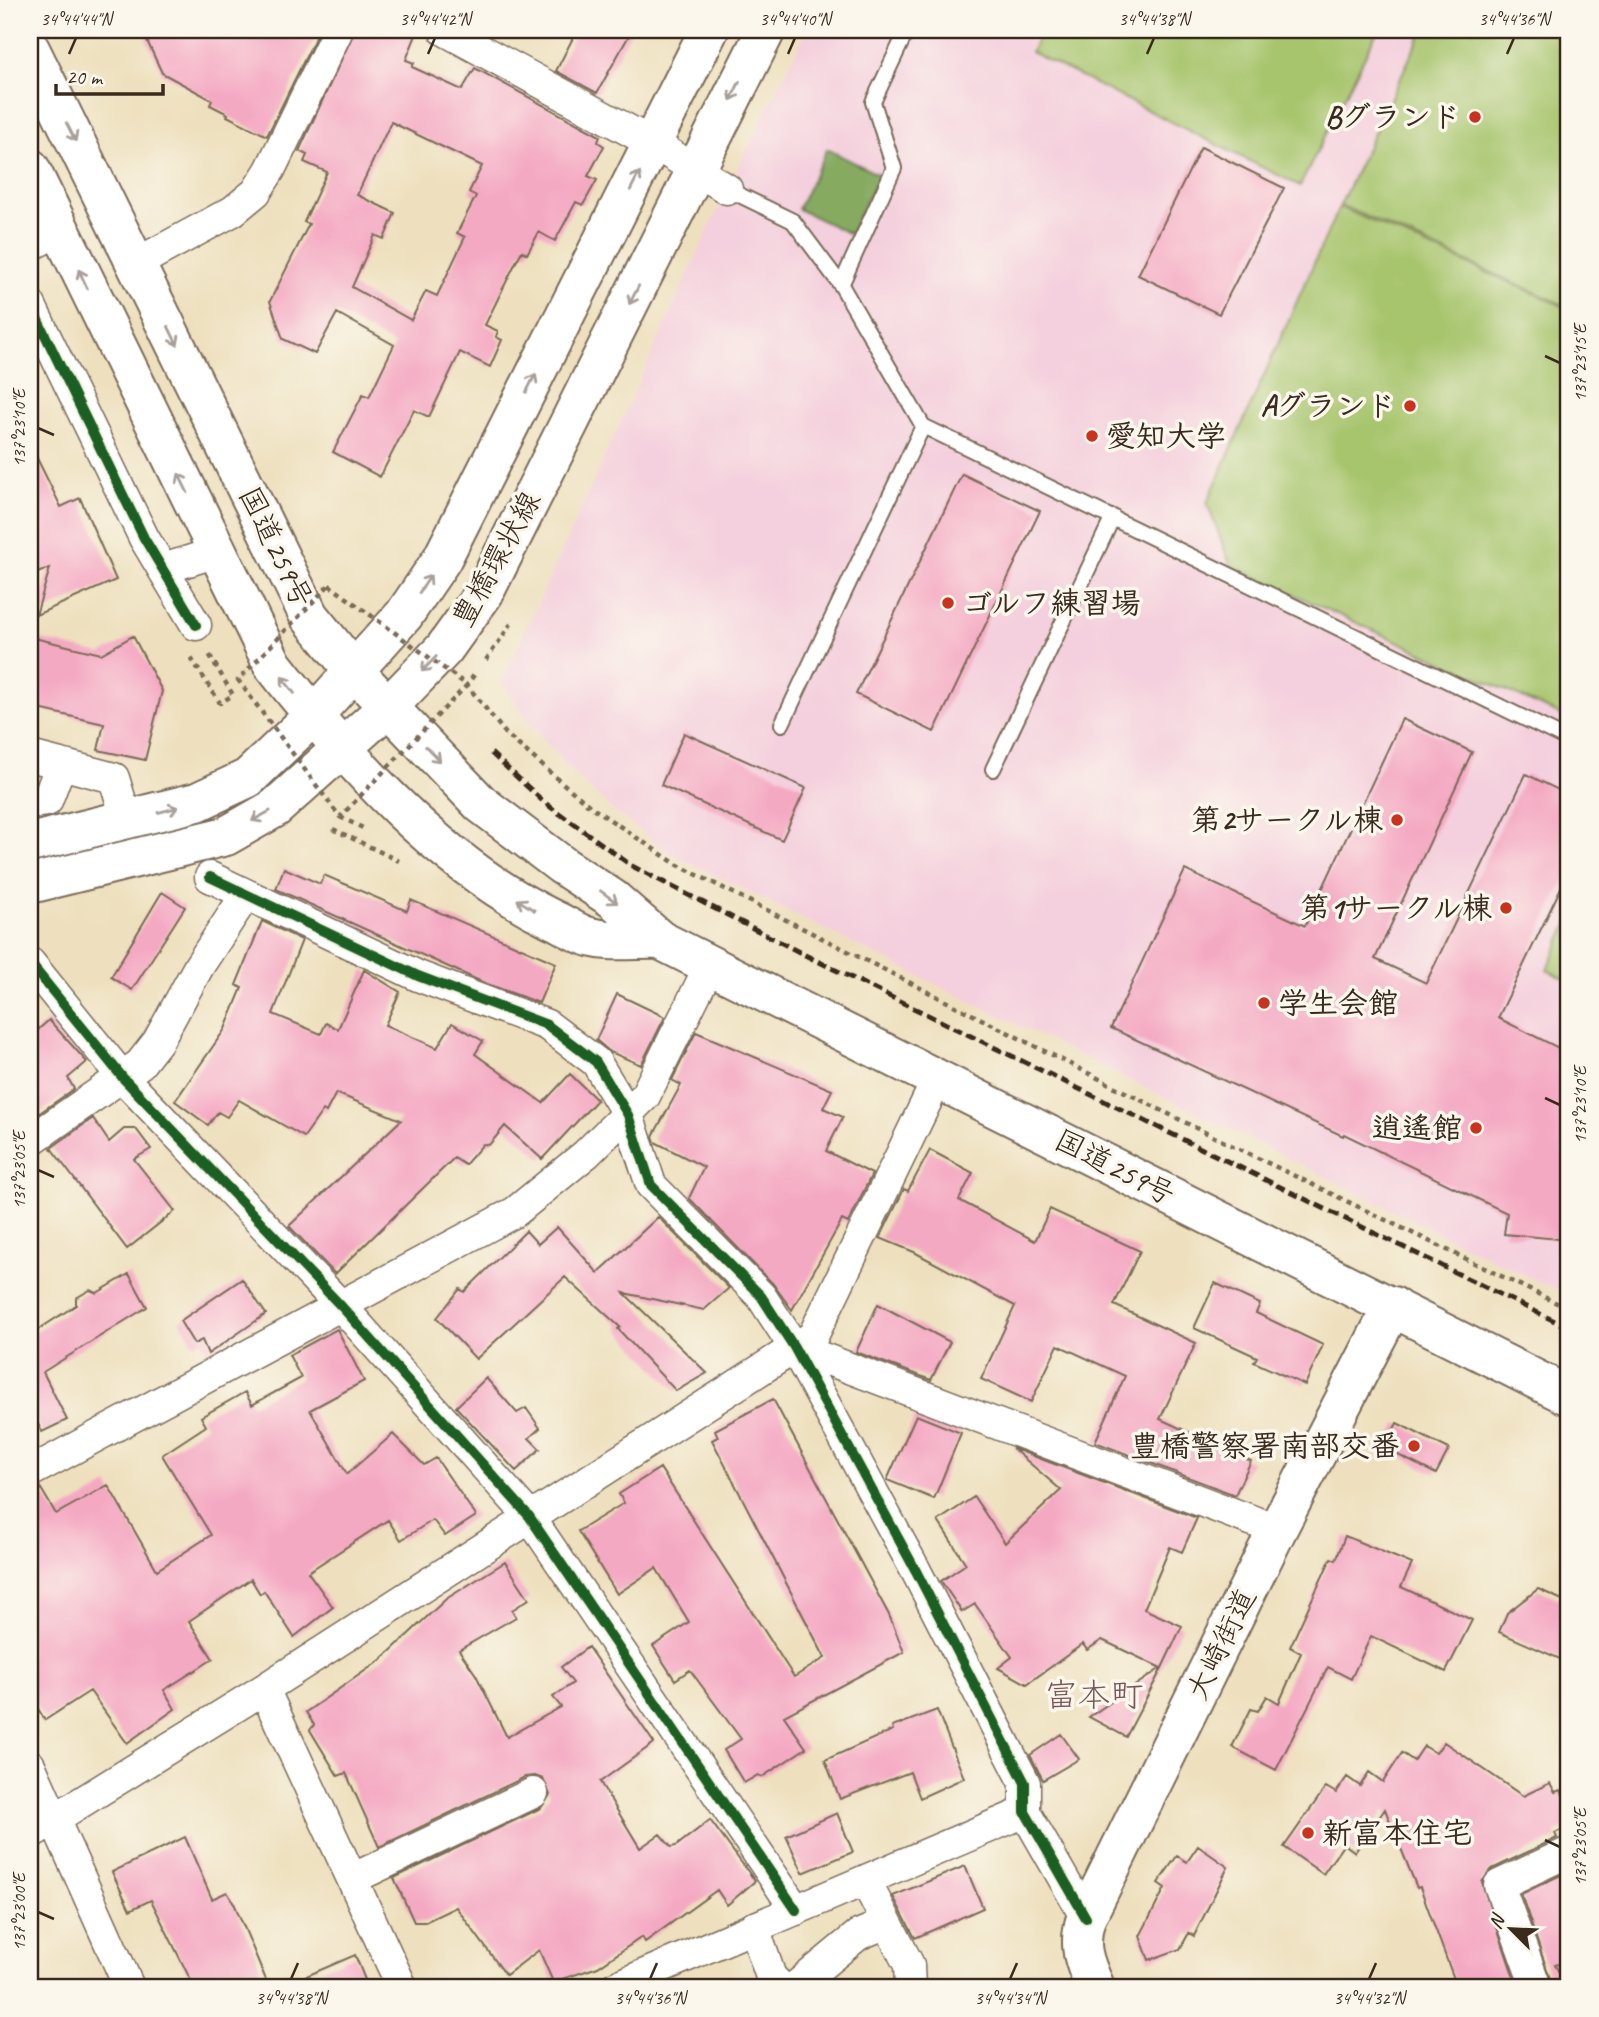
<svg xmlns="http://www.w3.org/2000/svg" width="1599" height="2017" font-family="Caveat,'Klee One',sans-serif">
<style>
.built{fill:#f4cfdd}
.green{fill:#a7c56d;stroke:#717846;stroke-width:2}
.forest{fill:#85aa60;stroke:#606a3f;stroke-width:2}
.building{fill:#f4a9c3;fill-rule:evenodd}
.lines{fill:none;stroke-linecap:round;stroke-linejoin:round}
.service-casing{stroke:#7a6a56;stroke-width:18}
.minor-casing{stroke:#7a6a56;stroke-width:33}
.secondary-casing{stroke:#7a6a56;stroke-width:42}
.primary-casing{stroke:#7a6a56;stroke-width:42}
.trunk-casing{stroke:#7a6a56;stroke-width:42}
.path{stroke:#7a6a56;stroke-width:4.5;stroke-dasharray:5 5;stroke-linecap:butt}
.service{stroke:#fff;stroke-width:14}
.minor{stroke:#fff;stroke-width:30}
.secondary{stroke:#fff;stroke-width:38}
.primary{stroke:#fff;stroke-width:38}
.trunk{stroke:#fff;stroke-width:38}
.rail{stroke:#3b2a1e;stroke-width:5;stroke-dasharray:10 5;stroke-linecap:butt}
.path-bridge{stroke:#7a6a56;stroke-width:4.5;stroke-dasharray:5 5;stroke-linecap:butt}
.cycleway-casing{stroke:#fbf7ec;stroke-width:15}
.cycleway{stroke:#1b5e20;stroke-width:10}
.oneway{stroke:#a79f9a}
.ticks{fill:none;stroke:#3b2a1e;stroke-width:2.5}
.poi-dot{fill:#c8321e;stroke:#fbf7ec;stroke-width:2.5}
.labels{text-anchor:middle;dominant-baseline:central;stroke-width:7;stroke-linejoin:round;paint-order:stroke}
.poi-label{font-size:30px;font-weight:bold;fill:#3b2a1e;stroke:#fbf7ec;text-anchor:end}
.street-label{font-size:30px;fill:#3b2a1e;stroke:#fbf7ec}
.quarter-label{font-size:33px;fill:#7c5658;stroke:#fbf7ec}
.neatline{fill:none;stroke:#3b2a1e;stroke-width:2.5}
.ticks-label{font-size:18px;text-anchor:middle;fill:#3b2a1e}
</style>
<rect width="100%" height="100%" fill="#fbf7ec"/>
<filter id="ink" filterUnits="userSpaceOnUse"><feTurbulence type="fractalNoise" baseFrequency=".0143" numOctaves="2"/><feDisplacementMap in="SourceGraphic" scale="14" xChannelSelector="R" yChannelSelector="G"/><feConvolveMatrix kernelMatrix="1 2 1 2 8 2 1 2 1" color-interpolation-filters="sRGB"/></filter>
<filter id="wash" filterUnits="userSpaceOnUse"><feTurbulence type="fractalNoise" baseFrequency=".00686" numOctaves="4" result="noise"/><feDisplacementMap in="SourceGraphic" scale="28" xChannelSelector="R" yChannelSelector="G"/><feGaussianBlur stdDeviation="1.57" result="paint"/><feColorMatrix in="noise" values="0 0 0 0 0 0 0 0 0 0 0 0 0 0 0 0 0 1.4 0 .05"/><feComposite in="paint" operator="in"/></filter>
<g filter="url(#wash)">
<rect width="100%" height="100%" fill="#eee0be"/>
<path class="built" d="M807,30h762v1267l-903,-446 -55,-42 -46,-44 -37,-44 -26,-39 225,-493z"/>
<path class="green" d="M1042,30h336l-78,156 -269,-134z
M1423,30h146v277l-229,-102z
M1339,207l230,102v410l-338,-153 -24,-63z
M1569,922v59l-22,-11z"/>
<path class="forest" d="M827,149l52,26 -29,59 -52,-25z"/>
<g id="blocks">
<path class="building" d="M142,30h177l-52,106 -40,-20 1,-2 -18,-9 2,-5 -50,-27z
M355,30h63l-12,30 8,3 -2,4 50,23 13,-22 125,68 -2,6 6,4 -16,30 9,4 -14,25 -7,-3 -21,39 -16,-9 -12,22 -5,-3 -6,11 -31,63 13,6 -2,6 6,3 -12,27 -30,-15 -31,65 -15,-7 -34,67 -47,-25 30,-58 6,3 25,-52 -57,-32 -22,41 -32,-15 -13,-38 39,-77 -5,-2 23,-50 -23,-10 3,-7 -8,-4zM391,122l91,44 -13,26 7,4 -19,37 8,4 -28,59 -11,-5 -15,29 -59,-33 23,-52 9,4 11,-26 -38,-18z
M577,30h55l-35,63 -41,-22z
M1201,147l83,41 -65,126 -81,-39z
M30,444l31,63 19,-9 36,82 -80,35 14,-47 -20,8z
M962,474l78,37 -106,221 -78,-38z
M133,636l29,55 -17,69 -47,-10 6,-26 -74,-17v-70l71,17z
M1402,719l70,33 -97,207 51,24 100,-209 43,21v76l-71,147 71,35v187l-65,-6 3,-21 -163,-79 -1,2 -232,-108 74,-158 120,56z
M684,733l122,55 -24,52 -121,-55z
M284,868l36,16 4,-9 83,36 4,-11 145,63 -17,40 -57,-21 -206,-93z
M162,892l23,15 -53,83 -21,-13z
M262,921l40,19 -29,74 48,20 5,-11 12,6 26,-59 36,22 -15,33 52,23 15,-25 31,18 -8,13 68,49 27,-29 27,26 -55,59 -37,-33 -16,19 -6,-1 -18,21 -11,-7 -119,116 -46,-48 112,-106 -65,-27 -10,19 -3,-2 -19,27 -65,-37 -12,17 -9,-5 -10,13 -33,-24 50,-72 17,-41 -6,-3z
M617,994l48,23 -24,48 -31,-13 -14,-12z
M49,1020l38,42 -19,16 6,11 -43,30 -1,-82z
M696,1032l136,58 -9,18 20,9 -17,34 46,23 -24,49 -6,-3 -50,90 -19,-26 -84,-86 15,-31 -49,-25 -2,-6 28,-51 -9,-5z
M93,1118l16,24 15,-13h12l15,20 -17,10 41,52 -48,38 -76,-101z
M930,1150l43,23 -14,27 76,41 15,-32 90,42 -26,54 82,38 -36,76 91,42 -16,34 -140,-53 30,-66 -67,-31 -27,57 -50,-23 34,-73 -101,-54 -34,-14 24,-49 4,2z
M658,1217l71,71 -25,22 -80,-17 83,80 -31,18 -58,-62 2,-2 -55,-50 -89,82 -39,-41 23,-29 4,3 62,-61 12,13 19,-17 41,46z
M129,1274l18,33 -104,65 24,48 -25,12 -12,-24v-73l46,-30v-7l14,-8 7,3z
M242,1279l24,35 -58,40 -6,-14 -8,4 -14,-23z
M1215,1283l45,21 -4,9 67,32 -18,40 -51,-23 3,-5 -63,-29z
M878,1304l72,38 -19,38 -75,-28z
M337,1329l27,52 -54,29 37,64 46,-40 31,31 12,-7 40,58 -31,20 -12,-16 -32,20 -13,-20 -80,52 25,35 -39,30 -30,-46 -4,3 -9,-15 -62,42 24,38 -49,31 11,19 -48,34 -37,-52 -45,29 -15,-24v-207l10,-2 16,27 52,-29 49,85 54,-35 -49,-80 44,-29 -5,-9 44,-25 7,13 49,-27 -12,-23z
M486,1378l31,35 9,-5 14,20 -11,10 11,11 -24,22 -60,-64z
M773,1399l116,216 15,37 -120,64 22,32 -44,29 -4,-2 -14,8 -20,-33 17,-11 -51,-69 -15,10 -22,-34 36,-24 -33,-54 -39,26 -39,-63 46,-28 -5,-9 41,-26 134,209 31,-19 -113,-218 6,-3 -3,-7z
M916,1415l45,18 -27,66 -47,-19z
M1397,1423l52,26 -13,25 -52,-26z
M1012,1448l185,70 -15,34 -12,-5 -26,62 38,17 -20,42 -36,69 -37,-20 72,-49 -59,-28 -15,10 -4,-6 -56,40 -29,-16 14,-11 -37,-53 -13,8 -21,-31 25,-17 -28,-43 36,-24 31,46 56,-53z
M1345,1536l67,28 -11,23 71,33 -26,52 -75,-36 -20,43 -23,-12 -52,103 -44,-23 19,-38 7,2 9,-15 12,7 22,-50 -11,-6 41,-89 5,2z
M505,1562l24,37 -17,11 4,7 -57,33 17,25 31,62 54,-30 -8,-10 20,-14 -12,-16 27,-20 66,96 -54,39 40,66 20,-14 11,13 5,-1 34,-26 45,61 -28,24 -10,-15 -72,52 -3,-5 -44,30 -45,15 -14,-32 -33,25 -50,-68 -31,15h-11l-20,-44 147,-70 9,-13 -7,-16 -8,-3 -10,1 -146,70 -33,-74 -8,3 -28,-46 4,-5 -8,-13 76,-53 64,-60z
M1538,1589l31,14v60l-70,-31 8,-19z
M937,1710l27,68 -44,20 -10,-26 -70,27 -15,-39 68,-30 -1,-3z
M1061,1734l18,25 -36,21 -13,-25z
M1444,1742l79,54 27,-13 5,9 6,-2 8,18v18l-14,7 2,5 -65,31 -10,13 35,105h-60l-37,-100 -3,1 -32,-79 -30,43 -11,-8 -21,30 -39,-27 42,-60 10,6 11,-16 13,9 9,-14 14,10 19,-29 12,8 10,-15 12,7z
M837,1813l16,39 -50,21 -17,-37z
M185,1837l27,62 15,-7 7,11 35,84h-75l-43,-87 -21,10 -18,-38z
M1198,1846l30,21 -34,69 -5,-3 -9,16 -31,11 -9,-24 25,-48 -7,-5 19,-27 10,6z
M965,1866l18,42 -68,30 -22,-42z
M1569,1871v89l-14,5 12,22h-14l-32,-93z
M355,1955l13,32h-87z"/>
</g>
</g>
<g filter="url(#ink)">
<use href="#blocks" fill-opacity="0" stroke="#7a6a56" stroke-width="2"/>
<g class="lines">
<defs>
<path id="service" d="M727,189l66,32 48,64 82,141 646,314
M841,285l53,-117 -21,-66 34,-72
M782,724l141,-298
M993,769l120,-252"/>
<path id="minor" d="M444,30l210,114 73,45
M30,246l30,-16
M137,263l96,-52 23,-19 14,-22 68,-140
M30,304l114,234 52,87
M163,569l54,-17
M30,756l84,22 13,43
M30,803l17,-2 14,-37
M210,877l208,99 129,49 49,37 32,53 23,70 110,111 33,51 122,224 109,212v29l61,106
M30,963l93,115 219,229 187,209 267,394
M30,1141l110,-77 18,-23 41,-75 46,-70
M794,1347l483,183
M30,1472l485,-260 71,-58 59,-58 65,-131
M264,1689l138,298
M30,1765l99,222
M30,1834l234,-145 549,-353 125,-258
M352,1879l181,-86
M865,1880l44,85 1,22
M754,1927l17,50 10,10
M615,1987l410,-175
M795,1987l63,-52 29,-12
M1536,1987l-37,-102 70,-33"/>
<path id="secondary" d="M30,843l167,-41 51,-24 65,-62 91,-101 38,-56 267,-529
M30,884l196,-48 49,-28 113,-101 56,-58 40,-56 282,-563"/>
<path id="primary" d="M1095,1987c-11,-25 -18,-42 -9,-69l191,-388 116,-224"/>
<path id="trunk" d="M30,49l279,567 45,55 127,133 82,62 50,33 47,41 909,456
M30,168l243,497c75,96 168,200 279,254 12,5 25,15 38,18 21,6 48,2 70,3"/>
</defs>
<use href="#service" class="service-casing"/>
<use href="#minor" class="minor-casing"/>
<use href="#secondary" class="secondary-casing"/>
<use href="#primary" class="primary-casing"/>
<use href="#trunk" class="trunk-casing"/>
<path class="path" d="M191,658l29,45 13,-8 -24,-41
M486,660l25,-36
M474,675l-7,10 39,49 53,46 32,27 85,57 526,267 367,178
M340,817l25,12
M333,829l66,32"/>
<use href="#service" class="service"/>
<use href="#minor" class="minor"/>
<use href="#secondary" class="secondary"/>
<use href="#primary" class="primary"/>
<use href="#trunk" class="trunk"/>
<path class="rail" d="M491,753l54,50 87,63 175,90 762,372"/>
<path class="path-bridge" d="M329,585l138,100 -127,132 -102,-137z"/>
<defs>
<path id="cycleway" d="M30,304l114,234 52,87
M210,877l208,99 129,49 49,37 32,53 23,70 110,111 33,51 122,224 109,212v29l61,106
M30,963l93,115 219,229 187,209 267,394"/>
</defs>
<use href="#cycleway" class="cycleway-casing"/>
<use href="#cycleway" class="cycleway"/>
</g>
<defs><path id="oneway-shaft" d="M-6 0H5M1.5-3L5.5 0L1.5 3" fill="none" stroke-width="1.6" stroke-linecap="round" stroke-linejoin="round" transform="scale(1.75)"/></defs>
<g class="oneway">
<use href="#oneway-shaft" transform="translate(735 91) rotate(116)"/>
<use href="#oneway-shaft" transform="translate(71 132) rotate(63)"/>
<use href="#oneway-shaft" transform="translate(635 181) rotate(-63)"/>
<use href="#oneway-shaft" transform="translate(83 279) rotate(-115)"/>
<use href="#oneway-shaft" transform="translate(634 295) rotate(117)"/>
<use href="#oneway-shaft" transform="translate(173 336) rotate(64)"/>
<use href="#oneway-shaft" transform="translate(531 383) rotate(-63)"/>
<use href="#oneway-shaft" transform="translate(183 483) rotate(-116)"/>
<use href="#oneway-shaft" transform="translate(425 584) rotate(-56)"/>
<use href="#oneway-shaft" transform="translate(429 664) rotate(134)"/>
<use href="#oneway-shaft" transform="translate(288 685) rotate(-128)"/>
<use href="#oneway-shaft" transform="translate(433 754) rotate(46)"/>
<use href="#oneway-shaft" transform="translate(168 810) rotate(-15)"/>
<use href="#oneway-shaft" transform="translate(261 816) rotate(151)"/>
<use href="#oneway-shaft" transform="translate(609 897) rotate(36)"/>
<use href="#oneway-shaft" transform="translate(526 905) rotate(-148)"/>
</g>
</g>
<path class="ticks" d="M69,54l7,-16M428,54l7,-16M788,54l7,-16M1147,54l7,-16M1507,54l7,-16M1545,356l15,7M38,428l16,7M1545,1098l15,7M38,1170l16,7M1545,1840l15,7M38,1912l16,7M291,1979l7,-16M650,1979l7,-16M1010,1979l7,-16M1369,1979l7,-16"/>
<g class="poi-dot">
<circle cx="1475" cy="117" r="7"/>
<circle cx="1410" cy="406" r="7"/>
<circle cx="1092" cy="436" r="7"/>
<circle cx="948" cy="603" r="7"/>
<circle cx="1397" cy="820" r="7"/>
<circle cx="1506" cy="908" r="7"/>
<circle cx="1264" cy="1003" r="7"/>
<circle cx="1476" cy="1128" r="7"/>
<circle cx="1414" cy="1446" r="7"/>
<circle cx="1308" cy="1833" r="7"/>
</g>
<g class="labels">
<g class="poi-label">
<text x="1461" y="117">Bグランド</text>
<text x="1396" y="406">Aグランド</text>
<text x="1106" y="436" text-anchor="start">愛知大学</text>
<text x="962" y="603" text-anchor="start">ゴルフ練習場</text>
<text x="1383" y="820">第2サークル棟</text>
<text x="1492" y="908">第1サークル棟</text>
<text x="1278" y="1003" text-anchor="start">学生会館</text>
<text x="1462" y="1128">逍遙館</text>
<text x="1400" y="1446">豊橋警察署南部交番</text>
<text x="1322" y="1833" text-anchor="start">新富本住宅</text>
</g>
<g class="street-label">
<text transform="translate(276 547) rotate(64)">国道259号</text>
<text transform="translate(496 559) rotate(-61)">豊橋環状線</text>
<text transform="translate(1115 1167) rotate(27)">国道259号</text>
<text transform="translate(1221 1644) rotate(-64)">大崎街道</text>
</g>
<g class="quarter-label">
<text x="1094" y="1695">富本町</text>
</g>
</g>
<rect width="1599" height="2017" fill="none" stroke="#fbf7ec" stroke-width="77"/>
<g transform="translate(1511 1929) rotate(294)" stroke="#fbf7ec" stroke-width="5" paint-order="stroke">
<path d="M0-5L12 26L0 18L-12 26Z" fill="#3b2a1e"/>
<text y="-10" font-size="19" font-weight="bold" text-anchor="middle" fill="#3b2a1e">N</text>
</g>
<path d="M56 84v10h107v-10" fill="none" stroke="#3b2a1e" stroke-width="3.5"/>
<text x="66" y="84" font-size="21" fill="#3b2a1e" stroke="#fbf7ec" stroke-width="5" paint-order="stroke">20 m</text>
<rect x="38" y="38" width="1522" height="1941" class="neatline"/>
<g class="ticks-label">
<text x="76" y="25">34°44'44"N</text>
<text x="435" y="25">34°44'42"N</text>
<text x="795" y="25">34°44'40"N</text>
<text x="1154" y="25">34°44'38"N</text>
<text x="1514" y="25">34°44'36"N</text>
<text transform="translate(1580 363) rotate(-90)" y="6">137°23'15"E</text>
<text transform="translate(19 428) rotate(-90)" y="6">137°23'10"E</text>
<text transform="translate(1580 1105) rotate(-90)" y="6">137°23'10"E</text>
<text transform="translate(19 1170) rotate(-90)" y="6">137°23'05"E</text>
<text transform="translate(1580 1847) rotate(-90)" y="6">137°23'05"E</text>
<text transform="translate(19 1912) rotate(-90)" y="6">137°23'00"E</text>
<text x="291" y="2004">34°44'38"N</text>
<text x="650" y="2004">34°44'36"N</text>
<text x="1010" y="2004">34°44'34"N</text>
<text x="1369" y="2004">34°44'32"N</text>
</g>
</svg>
